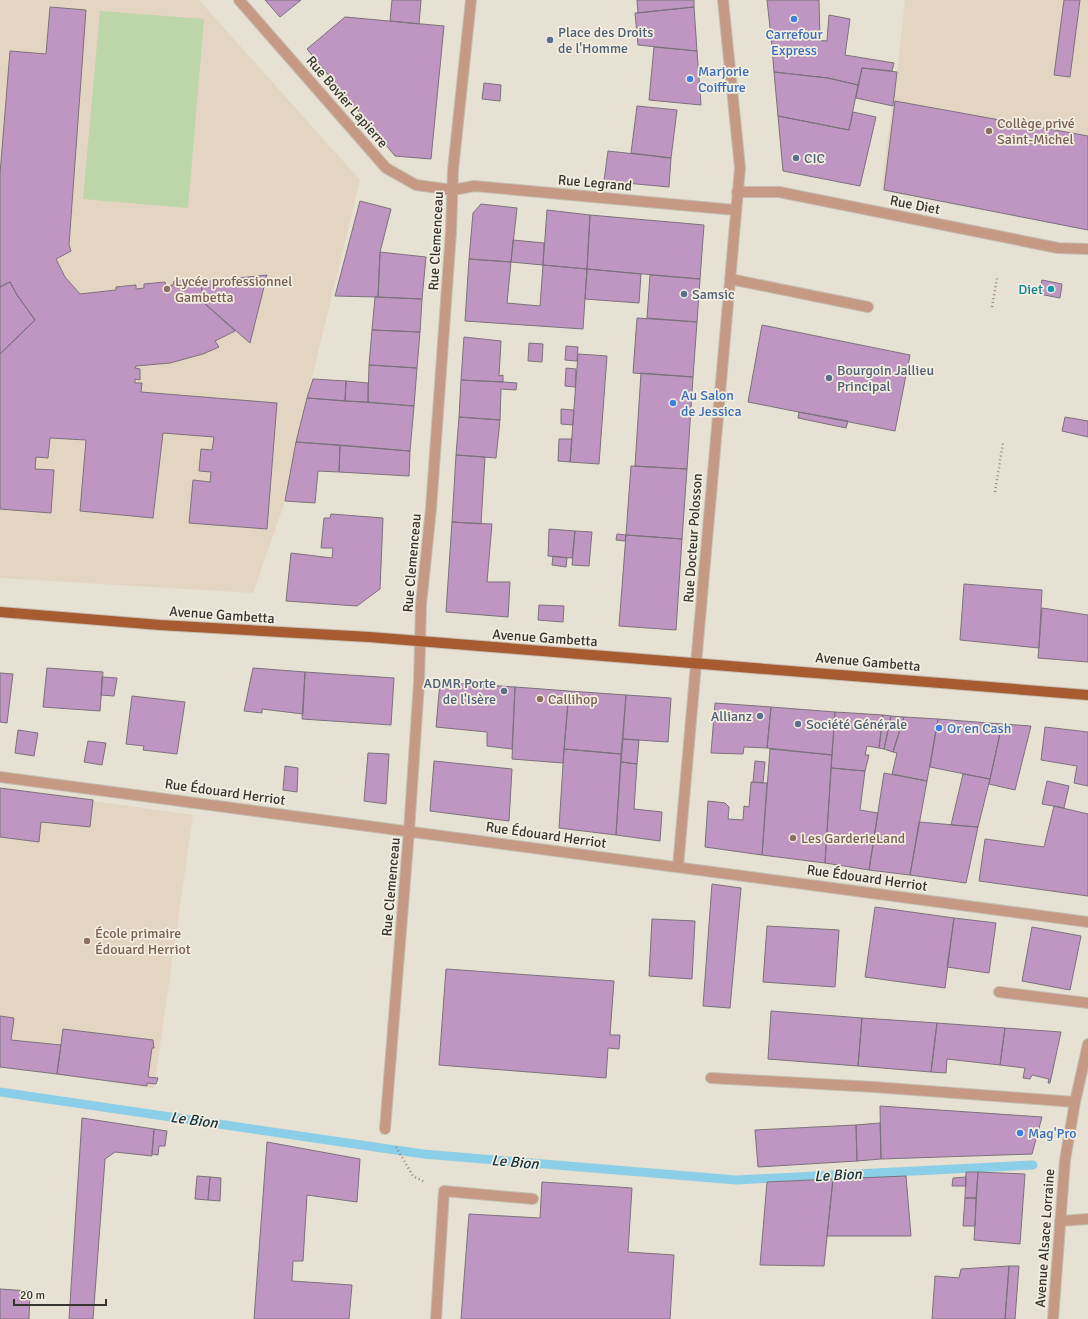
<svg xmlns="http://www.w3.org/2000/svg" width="1088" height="1319" font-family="Signika,sans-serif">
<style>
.education{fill:#e4d5c3}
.green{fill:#bcd5a9}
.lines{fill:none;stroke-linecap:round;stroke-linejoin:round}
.stream{stroke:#8bcee8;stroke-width:9}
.building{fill:#bf96c1;stroke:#7b717b}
.minor-casing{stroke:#c3bfb2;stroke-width:12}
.major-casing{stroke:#c3bfb2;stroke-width:12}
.path{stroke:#8c897f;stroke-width:2.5;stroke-dasharray:1 3;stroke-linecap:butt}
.minor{stroke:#c69984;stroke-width:10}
.major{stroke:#a85a30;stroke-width:10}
.shop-dot{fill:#3f7fe0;stroke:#f3eee0;stroke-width:1.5}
.service-dot{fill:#5c6f8a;stroke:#f3eee0;stroke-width:1.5}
.education-dot{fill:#8d6e63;stroke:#f3eee0;stroke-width:1.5}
.culture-dot{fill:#0f9aa8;stroke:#f3eee0;stroke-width:1.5}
.labels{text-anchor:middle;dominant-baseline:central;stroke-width:3.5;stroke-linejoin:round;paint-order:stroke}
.service-label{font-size:14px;fill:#4e5e75;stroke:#f3eee0;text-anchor:start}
.shop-label{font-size:14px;fill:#366cbe;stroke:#f3eee0;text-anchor:start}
.street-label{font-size:14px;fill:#373530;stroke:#f3eee0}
.education-label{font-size:14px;fill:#785e54;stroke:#f3eee0;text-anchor:start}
.culture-label{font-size:14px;fill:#0d838f;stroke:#f3eee0;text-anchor:end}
.water-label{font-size:15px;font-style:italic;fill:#12323d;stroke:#f3eee0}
</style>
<rect width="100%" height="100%" fill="#e6e1d3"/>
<path class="education" d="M0,0h199l161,180 -53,218 -22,103 -32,92 -253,-15z
M905,0h183v230l-207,-40 16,-118z
M0,788l193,27 -39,273 -154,-21z"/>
<path class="green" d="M100,11l104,8 -16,189 -105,-9z"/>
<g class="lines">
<path class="stream" d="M0,1092l423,62 313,26 297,-15"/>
</g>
<path class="building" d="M265,0h36l-21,17z
M392,0h29l-2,24 -29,-3z
M637,0h57v7l-56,6z
M767,0h52l1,40 -49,-3z
M1064,0h16l-10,77 -16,-2z
M50,7l36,3 -17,235 2,6 -15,8 9,18 15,17 36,-4v-3l20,-2v4l8,-1v-4l21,-2 1,4 7,-1 1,-4 20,-2v4l7,-1 2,20 32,29 -20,10 4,6 -16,7 -33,9 -34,3 -1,2 5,1v11l-5,-1v4h7l-1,9 136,11 -10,126 -78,-6 4,-43 17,2 1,-10 -12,-1 2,-22 11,1 2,-13 -51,-4 -10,85 -73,-7 6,-71 -36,-2 -2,20 -12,-1 -1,12 19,1 -3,43 -51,-4v-155l35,-34 -18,-25 -7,-13 -10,5v-113l10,-123 36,3z
M694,7l3,44 -59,-6 -3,-32z
M829,15l21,4 -5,36 49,8 -2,8 -30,-3 -4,17 -30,-7 -54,-6 -3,-35 56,4z
M345,17l99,9 -13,133 -36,-3 -88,-107z
M654,47l43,4 4,54 -52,-5z
M862,68l35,4 -4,34 -37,-8z
M774,72l54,6 30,7 -9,45 -71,-14z
M484,83l17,2 -1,16 -18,-2z
M895,101l193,35v94l-204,-40z
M637,106l40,4 -6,48 -40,-5z
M853,112l23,5 -16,69 -77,-15 -5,-55 71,14z
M608,151l63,7 -2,29 -65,-6z
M360,201l31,8 -11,43 -2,45 -43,-1z
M481,204l36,4 -6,54 -42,-3 4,-46z
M547,210l43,5 -3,54 -44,-4z
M590,215l114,10 -4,54 -113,-10z
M513,240l31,3 -1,22 -32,-3z
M380,252l46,5 -4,42 -44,-2z
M469,259l42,3 -4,41 33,3 3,-41 44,4 -4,60 -118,-8z
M587,269l54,5 -2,29 -54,-4z
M267,275l-17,68 -47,-41 -2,-20z
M650,275l50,4 -3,43 -50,-4z
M1042,280l20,4 -2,14 -21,-4z
M10,282l7,13 18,25 -35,34v-67z
M375,297l47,2 -2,33 -48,-2z
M637,318l60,4 -4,55 -60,-4z
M762,325l148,30 -15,76 -147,-29z
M372,330l48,2 -3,36 -48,-3z
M464,337l37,4 -2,35 4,-1v7l-42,-2z
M529,343l14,1 -1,18 -14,-1z
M566,346l12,1 -1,14 -12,-1z
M578,354l29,2 -8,108 -29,-2z
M369,365l48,3 -3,38 -46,-4z
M566,368l10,1 -1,18 -10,-1z
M641,373l52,4 -6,92 -52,-3z
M313,379l33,2 -1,20 -38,-3z
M461,380l42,2 14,1 -1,7 -15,-1 -1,31 -41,-3z
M346,381l22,2v19l-23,-1z
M307,398l107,8 -4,45 -114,-9z
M561,409l13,1 -1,15 -12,-1z
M799,412l49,9 -2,7 -48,-10z
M459,417l41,3 -4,38 -40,-3z
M1065,417l23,4v16l-26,-6z
M559,439h13l-2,23 -12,-1z
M296,442l44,3 -1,27 -21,-1 -3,32 -30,-2z
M340,445l70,6 -1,25 -70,-4z
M456,455l29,2 -4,67 -29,-2z
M631,466l56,3 -5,70 -56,-4z
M331,514l52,4 -3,71 -23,17 -71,-5 5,-48 41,5 1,-10h-12l3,-30h6z
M452,522l40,2 -5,58h23l-2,35 -62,-5z
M549,529l26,2 -3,27 -24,-2z
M575,531l17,1 -3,34 -17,-1z
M617,534l9,1 -1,6 -9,-1z
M626,535l56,4 -6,91 -57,-4z
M553,556l14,2 -1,9 -14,-2z
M964,584l78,6 -3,58 -79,-8z
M539,605l25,1 -1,16 -25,-2z
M1042,608l46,7v47l-50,-4z
M47,668l56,4 -3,39 -57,-4z
M253,668l52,4 -2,42 -41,-5v4l-18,-2z
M305,672l89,6 -3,47 -89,-6z
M0,673l13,1 -6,49 -7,-1z
M102,677l15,1 -3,18 -13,-1z
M440,682l75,5 -3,62 -25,-3v-14l-51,-5z
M515,687l54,4 -6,72 -51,-4z
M569,691l57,4 -5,59 -57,-5z
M626,695l45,3 -3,44 -45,-3z
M132,696l53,6 -8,52 -34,-4 1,-4 -18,-2z
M715,703l56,4 -4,41 -23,-1 -1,7 -32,-1z
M771,707l64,5 -3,43 -65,-7z
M835,712l48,3 -4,33 -12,-2 -2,9h4l-4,16 -34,-3z
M883,715l8,1 -7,33 -5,-1z
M891,716l13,1 -11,35 -9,-3z
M904,717l34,2 -11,62 -35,-7 5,-21 -4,-1z
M938,719l64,5 -12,55 -60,-12z
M1002,724l29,2 -16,64 -26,-6z
M1045,727l43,5v54l-14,-3 3,-17 -36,-6z
M18,730l20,3 -4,23 -19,-3z
M623,739l16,1 -2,24 -16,-2z
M88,741l18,2 -4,22 -18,-3z
M564,749l57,5 -5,81 -57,-7z
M770,749l62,6 -7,108 -63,-8z
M368,753l21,1 -3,50 -22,-3z
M434,761l78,8 -3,52 -79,-10z
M755,761l10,1 -2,21 -10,-1z
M621,762l16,2 -3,45 28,3 -2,29 -44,-6z
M285,766l13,2 -1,24 -14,-2z
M831,768l34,3 -5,39 18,3 -9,57 -44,-7z
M884,773l43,8 -17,94 -41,-5z
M963,774l27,5 -12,48 -27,-2z
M1047,781l22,5 -5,22 -22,-4z
M751,782l16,1 -5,72 -57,-8 3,-46 17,2 4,4 -1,12 15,1 1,-14 5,1z
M0,788l93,12 -3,27 -49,-5 -2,20 -39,-5z
M1054,806l34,8v82l-109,-15 6,-42 59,8z
M919,822l59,5 -12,56 -56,-8z
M712,884l29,4 -11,120 -27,-2z
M875,907l79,11 -9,70 -80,-11z
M954,918l42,5 -7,50 -42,-6z
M652,919l43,2 -3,58 -43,-3z
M767,926l72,4 -4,57 -72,-5z
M1032,927l49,9 -11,54 -48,-9z
M446,969l168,12 -4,54h10l-1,14 -11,-1 -2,30 -167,-13z
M771,1011l91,7 -4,48 -90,-7z
M0,1016l14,2 -3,22 50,5 -4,29 -57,-7z
M862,1018l75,5 -6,49 -73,-6z
M937,1023l68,5 -5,37 -53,-6 -1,14 -15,-1z
M1005,1028l56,4 -11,51h-2l1,-4 -17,-4 -2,4 -7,-1 2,-10 -25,-3z
M63,1029l90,11 1,8h-2l-4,29 10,1 -2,6 -9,-1v3l-90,-12z
M880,1106l162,11 -10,37 -151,5z
M82,1118l72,11 -2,25v2l-37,-4 -10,7 -12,160h-24z
M880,1123l1,36 -24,2 -1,-36z
M856,1125l1,36 -99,6 -3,-37z
M154,1129l13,2 -2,15h-6l-1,9 -6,-1z
M267,1142l93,17 -3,43 -50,-7 -4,66h-10l-1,20 60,4 -3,34h-95z
M966,1172h12l-2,26h-11z
M978,1172l47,2 -5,70 -46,-4z
M197,1176l13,1 -2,23 -13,-1z
M906,1176l5,60h-84l6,-57z
M210,1177l11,1 -1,23 -12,-1z
M966,1177v9h-14l1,-8z
M833,1179l-9,87 -64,-1 7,-83z
M542,1182l90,6 -4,64 46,3 -4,64h-209l8,-105 71,4z
M965,1198h11l-1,28h-12z
M1009,1266l-4,53h-73l3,-43 24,2 2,-9z
M1009,1266h10l-4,53h-10z
M0,1289l30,2 -1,28h-29z"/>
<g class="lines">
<defs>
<path id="minor" d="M239,0l147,168 30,17 37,5 21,-4 261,24
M737,192h42l279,56 30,1
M730,279l138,28
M0,777l1088,145
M678,867l62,-699 -17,-168
M999,992l89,11
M711,1078l163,9 201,15
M385,1129l24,-298 10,-148 2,-78 10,-96 20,-277 2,-62 18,-170
M1060,1221l28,-2
M436,1319l8,-128 89,8
M1053,1319l12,-159 10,-58 13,-58"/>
<path id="major" d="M0,612l160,13 209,12 719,58"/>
</defs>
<use href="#minor" class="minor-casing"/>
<use href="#major" class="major-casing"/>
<path class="path" d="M992,307l5,-29
M995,492l8,-49
M396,1147l17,29 12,6"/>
<use href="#minor" class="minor"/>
<use href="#major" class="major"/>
</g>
<g class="shop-dot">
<circle cx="794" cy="19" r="4"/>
<circle cx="690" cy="79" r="4"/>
<circle cx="673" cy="403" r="4"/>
<circle cx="939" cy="728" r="4"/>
<circle cx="1020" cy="1133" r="4"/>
</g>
<g class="service-dot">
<circle cx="550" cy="40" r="4"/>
<circle cx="796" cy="158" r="4"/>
<circle cx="684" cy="294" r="4"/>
<circle cx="829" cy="378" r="4"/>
<circle cx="504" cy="691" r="4"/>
<circle cx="760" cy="716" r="4"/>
<circle cx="798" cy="724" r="4"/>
</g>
<g class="education-dot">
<circle cx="989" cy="131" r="4"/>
<circle cx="167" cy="289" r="4"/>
<circle cx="540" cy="699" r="4"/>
<circle cx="793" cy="838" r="4"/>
<circle cx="87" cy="941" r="4"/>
</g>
<circle class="culture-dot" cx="1051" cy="289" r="4"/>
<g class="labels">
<g class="service-label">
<text x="558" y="32">Place des Droits<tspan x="558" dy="16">de l'Homme</tspan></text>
<text x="804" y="158">CIC</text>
<text x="692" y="294">Samsic</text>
<text x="837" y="370">Bourgoin Jallieu<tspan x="837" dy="16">Principal</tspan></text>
<text x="496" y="683" text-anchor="end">ADMR Porte<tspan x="496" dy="16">de l'Isère</tspan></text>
<text x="752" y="716" text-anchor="end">Allianz</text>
<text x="806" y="724">Société Générale</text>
</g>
<g class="shop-label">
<text x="794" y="34" text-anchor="middle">Carrefour<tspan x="794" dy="16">Express</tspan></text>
<text x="698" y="71">Marjorie<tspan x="698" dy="16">Coiffure</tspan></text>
<text x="681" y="395">Au Salon<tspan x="681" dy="16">de Jessica</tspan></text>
<text x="947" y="728">Or en Cash</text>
<text x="1028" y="1133">Mag'Pro</text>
</g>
<g class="street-label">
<text transform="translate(347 102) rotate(49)">Rue Bovier Lapierre</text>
<text transform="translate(595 183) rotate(5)">Rue Legrand</text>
<text transform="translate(915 205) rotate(11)">Rue Diet</text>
<text transform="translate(436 241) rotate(-87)">Rue Clemenceau</text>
<text transform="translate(693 538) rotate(-86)">Rue Docteur Polosson</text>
<text transform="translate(412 563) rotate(-85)">Rue Clemenceau</text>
<text transform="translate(222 615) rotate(4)">Avenue Gambetta</text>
<text transform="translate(545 638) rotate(4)">Avenue Gambetta</text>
<text transform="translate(868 662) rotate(5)">Avenue Gambetta</text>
<text transform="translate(225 792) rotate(8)">Rue Édouard Herriot</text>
<text transform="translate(546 835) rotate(8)">Rue Édouard Herriot</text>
<text transform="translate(867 878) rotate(8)">Rue Édouard Herriot</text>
<text transform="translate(391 887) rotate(-85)">Rue Clemenceau</text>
<text transform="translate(1045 1238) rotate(-86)">Avenue Alsace Lorraine</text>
</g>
<g class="education-label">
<text x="997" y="123">Collège privé<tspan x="997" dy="16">Saint-Michel</tspan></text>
<text x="175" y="281">Lycée professionnel<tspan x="175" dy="16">Gambetta</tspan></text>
<text x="548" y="699">Callihop</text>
<text x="801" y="838">Les GarderieLand</text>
<text x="95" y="933">École primaire<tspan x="95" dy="16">Édouard Herriot</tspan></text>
</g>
<g class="culture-label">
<text x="1043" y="289">Diet</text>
</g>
<g class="water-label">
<text transform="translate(194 1120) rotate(8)">Le Bion</text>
<text transform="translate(515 1162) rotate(5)">Le Bion</text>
<text transform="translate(838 1175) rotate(-3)">Le Bion</text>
</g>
</g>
<path d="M14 1299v6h92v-6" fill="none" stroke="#373530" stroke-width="2"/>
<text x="20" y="1299" font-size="12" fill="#373530" stroke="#f3eee0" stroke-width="3" paint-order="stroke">20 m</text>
</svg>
